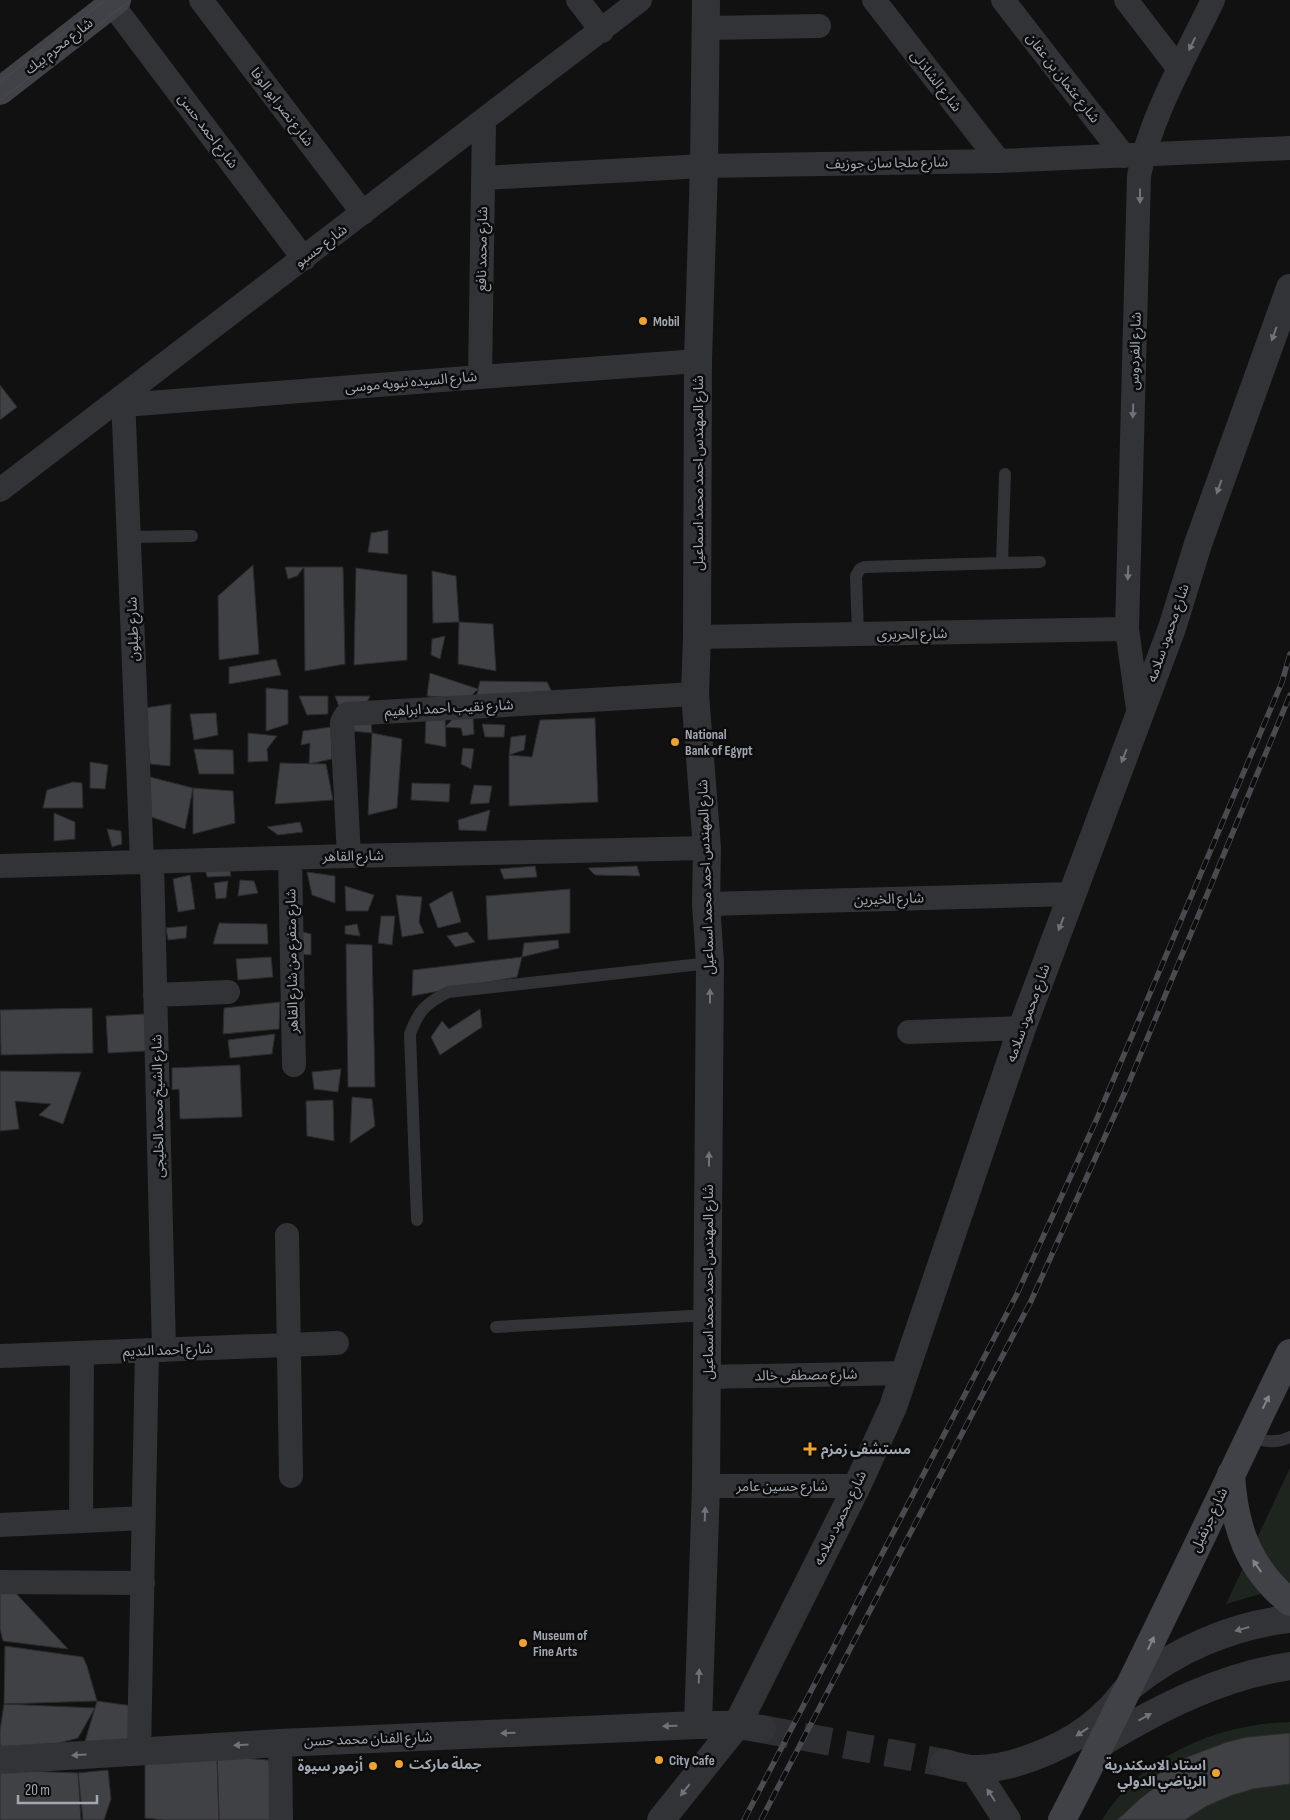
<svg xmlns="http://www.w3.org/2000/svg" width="1290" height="1820" font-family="'Sofia Sans Condensed','Noto Sans Arabic',sans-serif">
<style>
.green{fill:#1d251e}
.building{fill:#404145;stroke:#2b2b2e}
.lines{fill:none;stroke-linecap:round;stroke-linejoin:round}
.tertiary-tunnel{stroke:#2e2f32;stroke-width:28;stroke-dasharray:28 14;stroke-linecap:butt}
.service{stroke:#323337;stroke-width:12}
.minor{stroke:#323337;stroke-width:24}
.tertiary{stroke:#323337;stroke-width:28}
.secondary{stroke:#404247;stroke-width:28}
.tram{stroke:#494b50;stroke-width:1}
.rail-casing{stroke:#494b50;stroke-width:5.5}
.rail{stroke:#0c0c0d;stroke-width:4;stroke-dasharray:11;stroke-linecap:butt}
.oneway{fill:#70737b}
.oneway2{fill:#80848d}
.poi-dot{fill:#eda32e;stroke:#0c0c0d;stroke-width:2}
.labels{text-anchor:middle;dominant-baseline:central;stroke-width:5;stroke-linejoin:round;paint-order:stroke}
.street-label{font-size:14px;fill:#a2a8b3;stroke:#0c0c0d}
.poi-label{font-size:14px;font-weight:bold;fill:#a2a8b3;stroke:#0c0c0d;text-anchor:start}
</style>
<rect width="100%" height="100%" fill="#111112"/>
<path class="green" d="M1290,1468v119l-9,1 -55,16z
M1290,1722v98h-188c39,-64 115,-96 188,-98z"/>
<path class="building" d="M0,385l17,22 -17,13z
M388,530v24l-20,-2 3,-19z
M253,565l6,89 -40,6 -1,-64z
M285,567h19l-7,9 -9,3z
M304,567h39l2,97 -40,7z
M356,568l51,7v85l-53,5z
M432,571l24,5 3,46 -26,1z
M459,622l34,2 3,47 -38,-7z
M445,636l-5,23 -9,-4 1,-16z
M276,659l5,16 -52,9v-17z
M430,673l48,16 -10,10 -41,-3z
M480,681l67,1 7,14 -78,2z
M266,688l22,2v34l-22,7z
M299,696h29v18l-21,1z
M335,696h35l-5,10 -25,3z
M171,704l-1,62 -20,-2 -5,-56z
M216,713l2,22 -24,5 -4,-26z
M473,716l1,18 -11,2 -2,-8 -16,-1 10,-10z
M445,717l1,30 -21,-4 1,-25z
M595,718l3,84 -89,4v-51l23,2 8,-37z
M354,722h17l1,11 -20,-2z
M482,724l23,1 -1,12h-19z
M331,727l1,32 -23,5 1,-21 -9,2 2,-14z
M248,733l29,3 -10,13 1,12 -20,1z
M372,733l30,6 -5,69 -29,7z
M526,735l-2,15 -15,5 2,-18z
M463,748l11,1 -3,20 -10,-5z
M194,749l39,1 1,24h-35z
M90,762l18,3 -3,24 -15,-1z
M280,763l46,1 7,36 -58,4z
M146,776l47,12 -8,41 -36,-13z
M73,782l9,1 1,25h-40l4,-18z
M412,783l38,1 -1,18 -38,-2z
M474,785l18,1 -3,17 -19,1z
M193,788l40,3 2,32 -42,11z
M490,810l-4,21 -27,-1 -1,-10z
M54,813l21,9v17l-21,2z
M300,822l3,10 -25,3 -11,-8z
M107,829l14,2 1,13 -10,3z
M229,866l2,10 -24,1 -2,-9z
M535,866l2,11 -33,2 -4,-10z
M637,866l3,10 -45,-1 -7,-7z
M307,872l28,4v27l-23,-8z
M190,875l5,34 -17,3 -5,-33z
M240,880l14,1 4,12 -20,3z
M228,881l-2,17 -10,1 -2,-16z
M345,886l29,9 -6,16h-22z
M570,889v44l-82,7 -2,-44z
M452,891l9,31 -23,6 -9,-24z
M396,895l26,2 -3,25 5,11 -22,4z
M381,916h14l-3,29 -14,-2z
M219,923l48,1 1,20h-55z
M357,924l3,12 -15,-2v-8z
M187,926l-1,12 -18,2 -2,-12z
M299,931l12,3v21l-11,-1z
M467,932l8,10 -20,5 -8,-11z
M558,940l1,8 -37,9 2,-14z
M346,944l26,1 3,142h-27z
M271,957l2,20 -35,3 -2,-21z
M522,957l-5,20 -105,19 1,-26z
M280,1002l-1,27 -56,5 1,-26z
M92,1008l1,45 -92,2 -1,-45z
M480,1009l2,18 -42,28 -9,-18 11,-16 7,8z
M146,1014l1,37 -39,2 -2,-37z
M275,1034l-3,20 -42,4 -2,-18z
M240,1065l2,52 -62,2 -1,-30 -7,1v-22z
M341,1069l-3,23 -24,-3 -2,-17z
M0,1071l81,1 -18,52 -24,-9 12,-11 -36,-3 4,28 -19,2z
M352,1097l20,2 3,27 -25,17z
M333,1100l1,41 -27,-5 -1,-35z
M11,1588l57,61 -65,-8 -3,-12v-39z
M5,1646l78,11 4,9 10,35 -93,3z
M97,1701l36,5 6,38 -58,11z
M4,1704l91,4 -17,30 -78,21v-29z
M1290,1733v51l-37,5 -23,7 -23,10 -22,14h-68l24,-22 16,-12 -7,-7 37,-22 40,-15 20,-5z
M217,1756l63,5 -7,59h-54z
M217,1756l2,64h-55l-19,-2v-56z
M0,1770l78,3 3,47h-81z
M108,1770l3,29 -7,21h-21l-5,-47z"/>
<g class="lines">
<path class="tertiary-tunnel" d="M762,1729l182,34"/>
<path class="service" d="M129,537l63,-1
M1002,563l3,-89
M858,635l-2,-59 4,-7 4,-2 176,-5
M417,1220l-7,-186c9,-24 15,-30 38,-42l262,-29
M496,1327l212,-12
M1249,1436c14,6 27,8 41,1"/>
<path class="minor" d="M201,0l162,213
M578,0l24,31
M874,0l125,161
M1003,0l121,156
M1126,0l53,69
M112,4l192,255
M706,28l113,-2
M483,178l221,-12 295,-5 291,-13
M480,377l4,-256
M123,396l19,466
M124,405l356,-28 218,-16
M0,490l640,-490
M697,637l430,-8
M1139,716l-12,-87 12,-453c11,-59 48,-122 74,-176
M349,856l-7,-134 2,-4 3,-4 348,-20
M290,858l4,207
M152,862l12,488
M0,866l349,-10 358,-8
M706,904l366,-10
M155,995l73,-3
M909,1032l113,-4
M287,1235l4,241
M0,1356l337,-13
M707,1377l198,-4
M706,1486h151
M81,1521l1,-168
M0,1525l144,-7
M0,1582l143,1
M280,1743l1,77
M139,1751l8,-401"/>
<path class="tertiary" d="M698,1725l8,-239 4,-523 -4,-59 1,-56 -12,-154 2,-57 1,-276 6,-195 2,-166
M1103,1742c58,-35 119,-66 187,-76
M0,1760l280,-17 418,-18h39l25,4
M944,1763c10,2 20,6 30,6 35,1 86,-20 113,-40 8,-6 16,-13 23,-20 7,-7 13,-17 21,-23 45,-36 101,-61 159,-67
M974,1769l33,51
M661,1820l76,-95 120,-239 36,-79 129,-379 150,-400 26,-84 92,-256"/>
<path class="secondary" d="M0,91l117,-91
M1231,1474c3,53 17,94 59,128
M1062,1820c80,-154 152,-311 228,-467"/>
<path class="tram" d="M0,82l105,-82
M0,100l131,-100"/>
<defs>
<path id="rail" d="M744,1820l272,-524 79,-173 187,-441 8,-28
M761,1820l270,-519 94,-209 165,-397"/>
</defs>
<use href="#rail" class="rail-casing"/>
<use href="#rail" class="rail"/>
</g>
<defs><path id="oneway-solid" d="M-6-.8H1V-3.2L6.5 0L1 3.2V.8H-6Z" transform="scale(1.25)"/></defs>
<g class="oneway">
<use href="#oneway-solid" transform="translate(1192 44) rotate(116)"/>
<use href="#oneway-solid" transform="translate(1140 196) rotate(90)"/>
<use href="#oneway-solid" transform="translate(1274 334) rotate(110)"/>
<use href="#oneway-solid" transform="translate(1133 411) rotate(92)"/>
<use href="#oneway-solid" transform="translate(1219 487) rotate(110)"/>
<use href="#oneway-solid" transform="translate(1128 573) rotate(92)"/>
<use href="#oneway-solid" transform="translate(1124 756) rotate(111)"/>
<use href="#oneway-solid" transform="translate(1061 924) rotate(111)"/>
<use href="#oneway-solid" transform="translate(710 996) rotate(-90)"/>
<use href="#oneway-solid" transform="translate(709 1159) rotate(-90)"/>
<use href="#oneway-solid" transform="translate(705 1514) rotate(-88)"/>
<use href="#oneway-solid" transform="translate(1242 1629) rotate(164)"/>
<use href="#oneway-solid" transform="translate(699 1676) rotate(-88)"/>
<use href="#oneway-solid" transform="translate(1145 1717) rotate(-29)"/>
<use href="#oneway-solid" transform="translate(670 1726) rotate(178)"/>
<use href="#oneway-solid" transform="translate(1082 1732) rotate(146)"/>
<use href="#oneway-solid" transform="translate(508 1733) rotate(178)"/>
<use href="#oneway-solid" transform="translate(241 1745) rotate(176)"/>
<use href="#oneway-solid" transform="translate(79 1755) rotate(177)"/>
<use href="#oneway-solid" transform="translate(685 1790) rotate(128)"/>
<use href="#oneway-solid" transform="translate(991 1795) rotate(-123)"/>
</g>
<g class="oneway2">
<use href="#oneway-solid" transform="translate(1266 1402) rotate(-64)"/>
<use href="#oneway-solid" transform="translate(1257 1566) rotate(-125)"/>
<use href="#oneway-solid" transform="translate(1151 1643) rotate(-65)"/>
</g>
<g class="poi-dot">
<circle cx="643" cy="321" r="5"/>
<circle cx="675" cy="742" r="5"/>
<path d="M807.5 1441.5h5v5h5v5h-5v5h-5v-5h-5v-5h5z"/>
<circle cx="523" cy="1643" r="5"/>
<circle cx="659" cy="1760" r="5"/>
<circle cx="399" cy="1764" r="5"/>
<circle cx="373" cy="1766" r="5"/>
<circle cx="1216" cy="1773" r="5"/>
</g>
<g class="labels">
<g class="street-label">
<text transform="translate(59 46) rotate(-38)">شارع محرم بيك</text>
<text transform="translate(1063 78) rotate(52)">شارع عثمان بن عفان</text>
<text transform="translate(936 81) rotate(52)">شارع الشاذلى</text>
<text transform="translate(282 107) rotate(53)">شارع نصر ابو الوفا</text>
<text transform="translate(208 131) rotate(53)">شارع احمد حسن</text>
<text transform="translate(887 163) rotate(-1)">شارع ملجا سان جوزيف</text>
<text transform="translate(321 246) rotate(-37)">شارع حسبو</text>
<text transform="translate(482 249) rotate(-89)">شارع محمد نافع</text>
<text transform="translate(1135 351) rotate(-88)">شارع الفردوس</text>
<text transform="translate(411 382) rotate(-5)">شارع السيده نبويه موسى</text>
<text transform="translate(698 473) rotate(-90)">شارع المهندس احمد محمد اسماعيل</text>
<text transform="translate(133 629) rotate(-92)">شارع طيلون</text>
<text transform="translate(1168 633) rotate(-71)">شارع محمود سلامه</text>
<text transform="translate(912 634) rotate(-1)">شارع الحريرى</text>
<text transform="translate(449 708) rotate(-3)">شارع نقيب احمد ابراهيم</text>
<text transform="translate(353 856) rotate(-1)">شارع القاهر</text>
<text transform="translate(706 877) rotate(-92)">شارع المهندس احمد محمد اسماعيل</text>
<text transform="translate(889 899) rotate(-2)">شارع الخيرين</text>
<text transform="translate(292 961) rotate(-91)">شارع متفرع من شارع القاهر</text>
<text transform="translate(1028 1013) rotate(-70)">شارع محمود سلامه</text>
<text transform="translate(158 1106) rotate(-91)">شارع الشيخ محمد الخليجى</text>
<text transform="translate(708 1282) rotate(-90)">شارع المهندس احمد محمد اسماعيل</text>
<text transform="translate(168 1350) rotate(-2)">شارع احمد النديم</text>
<text transform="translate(806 1375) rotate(-1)">شارع مصطفى خالد</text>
<text x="782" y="1486">شارع حسين عامر</text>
<text transform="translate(840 1518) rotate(-64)">شارع محمود سلامه</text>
<text transform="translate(1209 1520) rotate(-65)">شارع جرنفيل</text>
<text transform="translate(368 1739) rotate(-2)">شارع الفنان محمد حسن</text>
</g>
<g class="poi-label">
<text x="653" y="321">Mobil</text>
<text x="685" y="734">National<tspan x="685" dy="16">Bank of Egypt</tspan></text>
<text x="821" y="1449">مستشفى زمزم</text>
<text x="533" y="1635">Museum of<tspan x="533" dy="16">Fine Arts</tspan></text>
<text x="669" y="1760">City Cafe</text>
<text x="409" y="1764">جملة ماركت</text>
<text x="1206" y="1765" text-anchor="end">استاد الاسكندرية<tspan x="1206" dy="16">الرياضي الدولي</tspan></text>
<text x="363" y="1766" text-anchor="end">أزمور سيوة</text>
</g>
</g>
<path d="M18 1795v8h79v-8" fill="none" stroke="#a2a8b3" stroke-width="2.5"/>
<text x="25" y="1795" font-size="15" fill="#a2a8b3" stroke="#0c0c0d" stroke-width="4" paint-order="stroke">20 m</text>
</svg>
